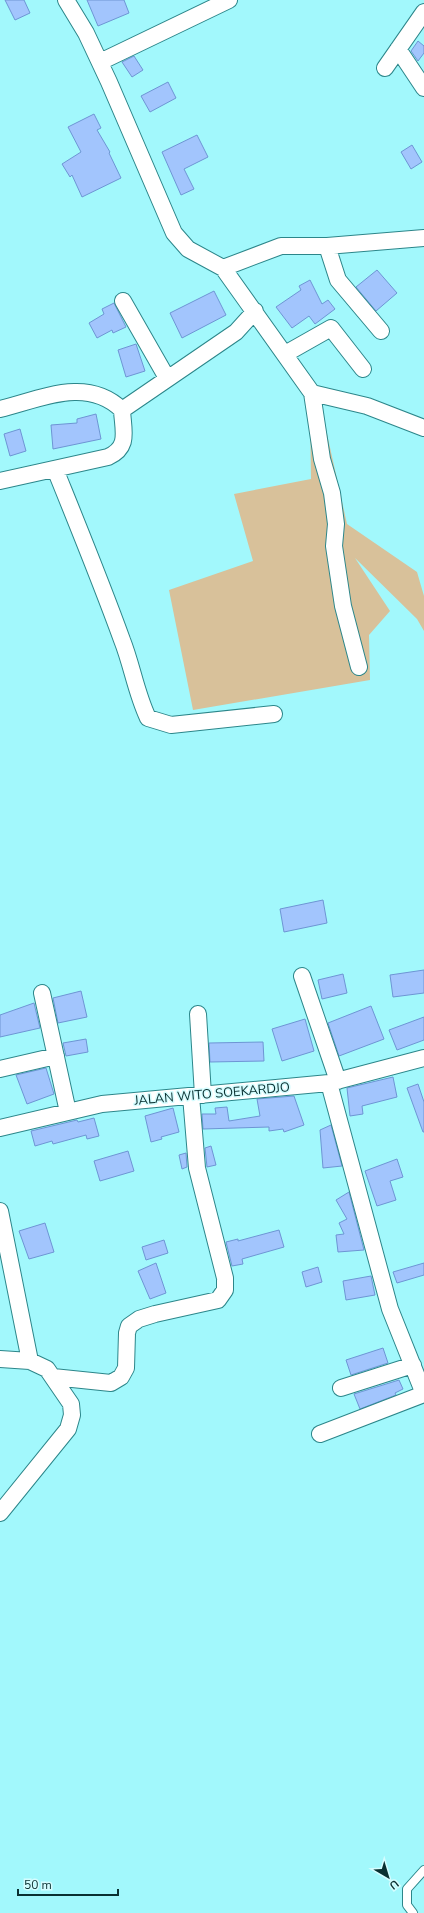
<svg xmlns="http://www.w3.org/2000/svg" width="424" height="1913" font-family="'Nunito Sans',sans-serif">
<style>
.green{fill:#d8c19a}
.building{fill:#a2c5fd;stroke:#6e95d4}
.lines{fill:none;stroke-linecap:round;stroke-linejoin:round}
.lane-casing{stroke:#2c868a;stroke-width:10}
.street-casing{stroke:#2c868a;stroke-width:18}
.lane{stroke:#fff;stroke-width:8}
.street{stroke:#fff;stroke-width:16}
.labels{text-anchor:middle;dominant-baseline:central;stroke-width:3;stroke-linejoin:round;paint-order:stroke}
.street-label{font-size:13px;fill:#093031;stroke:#d5fdff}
</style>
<rect width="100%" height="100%" fill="#a2f8fc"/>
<path class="green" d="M310,408l13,8 24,108 70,48 7,24v35l-7,-12 -62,-61 35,53 -21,24 1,45 -177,30 -24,-120 84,-29 -19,-67 77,-15z"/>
<path class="building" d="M5,0h19l6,13 -15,7z
M87,0h37l5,13 -31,13z
M418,41l6,5v7l-6,8 -7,-10z
M134,56l9,14 -11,7 -10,-15z
M168,82l8,16 -26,14 -9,-16z
M94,114l7,14 -4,2 13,22 -1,1 12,25 -39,19 -10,-22 -2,2 -8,-13 19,-12 -13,-25z
M197,135l11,22 -24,12 10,20 -13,6 -19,-43z
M412,145l10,17 -11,7 -10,-17z
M377,270l20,23 -21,18 -20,-24z
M310,280l12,24 6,-4 7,9 -20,15 -6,-8 -17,12 -16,-21 25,-17 -2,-4z
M214,291l12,24 -44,23 -12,-25z
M114,303l12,24 -13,6 -1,-3 -15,8 -8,-15 15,-9 -2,-5z
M136,344l9,27 -19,6 -8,-27z
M96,414l5,25 -48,10 -2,-24 26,-2v-4z
M20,429l6,22 -16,5 -6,-22z
M323,900l4,23 -43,9 -4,-23z
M424,970v23l-31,4 -3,-22z
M343,974l4,19 -25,6 -4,-19z
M81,991l6,26 -29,6 -5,-25z
M34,1003l6,25 -40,9v-22z
M371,1006l13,33 -45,17 -11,-33z
M424,1017v23l-27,10 -8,-20z
M305,1019l9,32 -32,10 -10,-32z
M86,1039l2,13 -22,4 -3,-13z
M263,1042l1,19 -54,1 -1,-19z
M46,1068l8,26 -27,10 -11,-29z
M393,1077l4,20 -35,9 1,8 -13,2 -3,-28z
M418,1084l6,18v30h-1l-16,-44z
M294,1096l10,29 -20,7 -1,-3 -14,2v-4l-66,2 -1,-15h14l-1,-6 12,-1 2,14 31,-5 -3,-17z
M173,1108l6,24 -18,5 1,2 -11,3 -6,-26z
M94,1118l5,18 -12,3 -1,-4 -33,9 -1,-3 -17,5 -4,-15 46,-11 1,2z
M331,1125l11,41 -19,2 -3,-38z
M211,1146l5,19 -9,2 -2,-19z
M128,1151l6,20 -34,10 -6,-20z
M186,1153l1,14 -5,2 -3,-14z
M397,1159l6,18 -13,4 6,19 -19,6 -12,-35z
M349,1192l15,58 -26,2 -2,-17 8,-1 -5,-11 8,-4 -11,-19z
M45,1223l9,29 -25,7 -10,-28z
M279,1230l5,17 -42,12 1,5 -11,2 -6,-24 12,-3v2z
M164,1240l4,13 -22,7 -4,-13z
M156,1263l10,30 -16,6 -12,-28z
M424,1263v12l-27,8 -4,-11z
M318,1267l4,15 -16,5 -4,-15z
M371,1276l4,19 -29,5 -3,-19z
M383,1348l5,15 -37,12 -5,-15z
M399,1380l4,9 -8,4 1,2 -36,14 -6,-15z"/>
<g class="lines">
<defs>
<path id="lane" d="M413,1913l-6,-8v-16l17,-19"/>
<path id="street" d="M66,0l20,33 23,49 65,151 14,16 35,19 58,-22h46l97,-8
M398,49l26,39
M100,62l129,-62
M385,68l39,-56
M327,246l11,34 43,51
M223,268l89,125 10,66 10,34 4,31 -2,22 9,60 16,61
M123,301l44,77
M285,354l46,-26 32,41
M312,393l55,13 57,22
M0,409c41,-10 87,-33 122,1l114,-78 19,-21
M55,469c23,57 46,113 67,171 10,25 14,53 26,78l23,7 103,-11
M0,481l108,-24c22,-10 15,-26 14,-47
M302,976l36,105
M42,993l26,119
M198,1014l5,81
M0,1069l56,-13
M329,1083l61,226 34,85
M0,1128l102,-24 227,-21 95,-25
M0,1211l30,150
M0,1359l30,2 17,8 24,35 1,11 -4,14 -68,84
M53,1377l58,6 10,-6 5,-9 1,-35 2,-7 10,-7 16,-5 63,-14 7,-10v-12l-28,-110 -6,-72
M341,1388l72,-23
M320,1434l104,-40"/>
</defs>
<use href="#lane" class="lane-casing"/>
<use href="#street" class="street-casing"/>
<use href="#lane" class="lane"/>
<use href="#street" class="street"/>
</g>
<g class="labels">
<g class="street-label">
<text transform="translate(212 1094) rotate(-5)">JALAN WITO SOEKARDJO</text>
</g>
</g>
<g transform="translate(388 1877) rotate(142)" stroke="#d5fdff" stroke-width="3" paint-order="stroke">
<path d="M0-3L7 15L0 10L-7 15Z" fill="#093031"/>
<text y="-6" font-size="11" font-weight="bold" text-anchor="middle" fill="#093031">U</text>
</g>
<path d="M18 1889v6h100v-6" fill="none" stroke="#093031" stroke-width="2"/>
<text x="24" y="1889" font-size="12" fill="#093031" stroke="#d5fdff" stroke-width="3" paint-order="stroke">50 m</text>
</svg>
